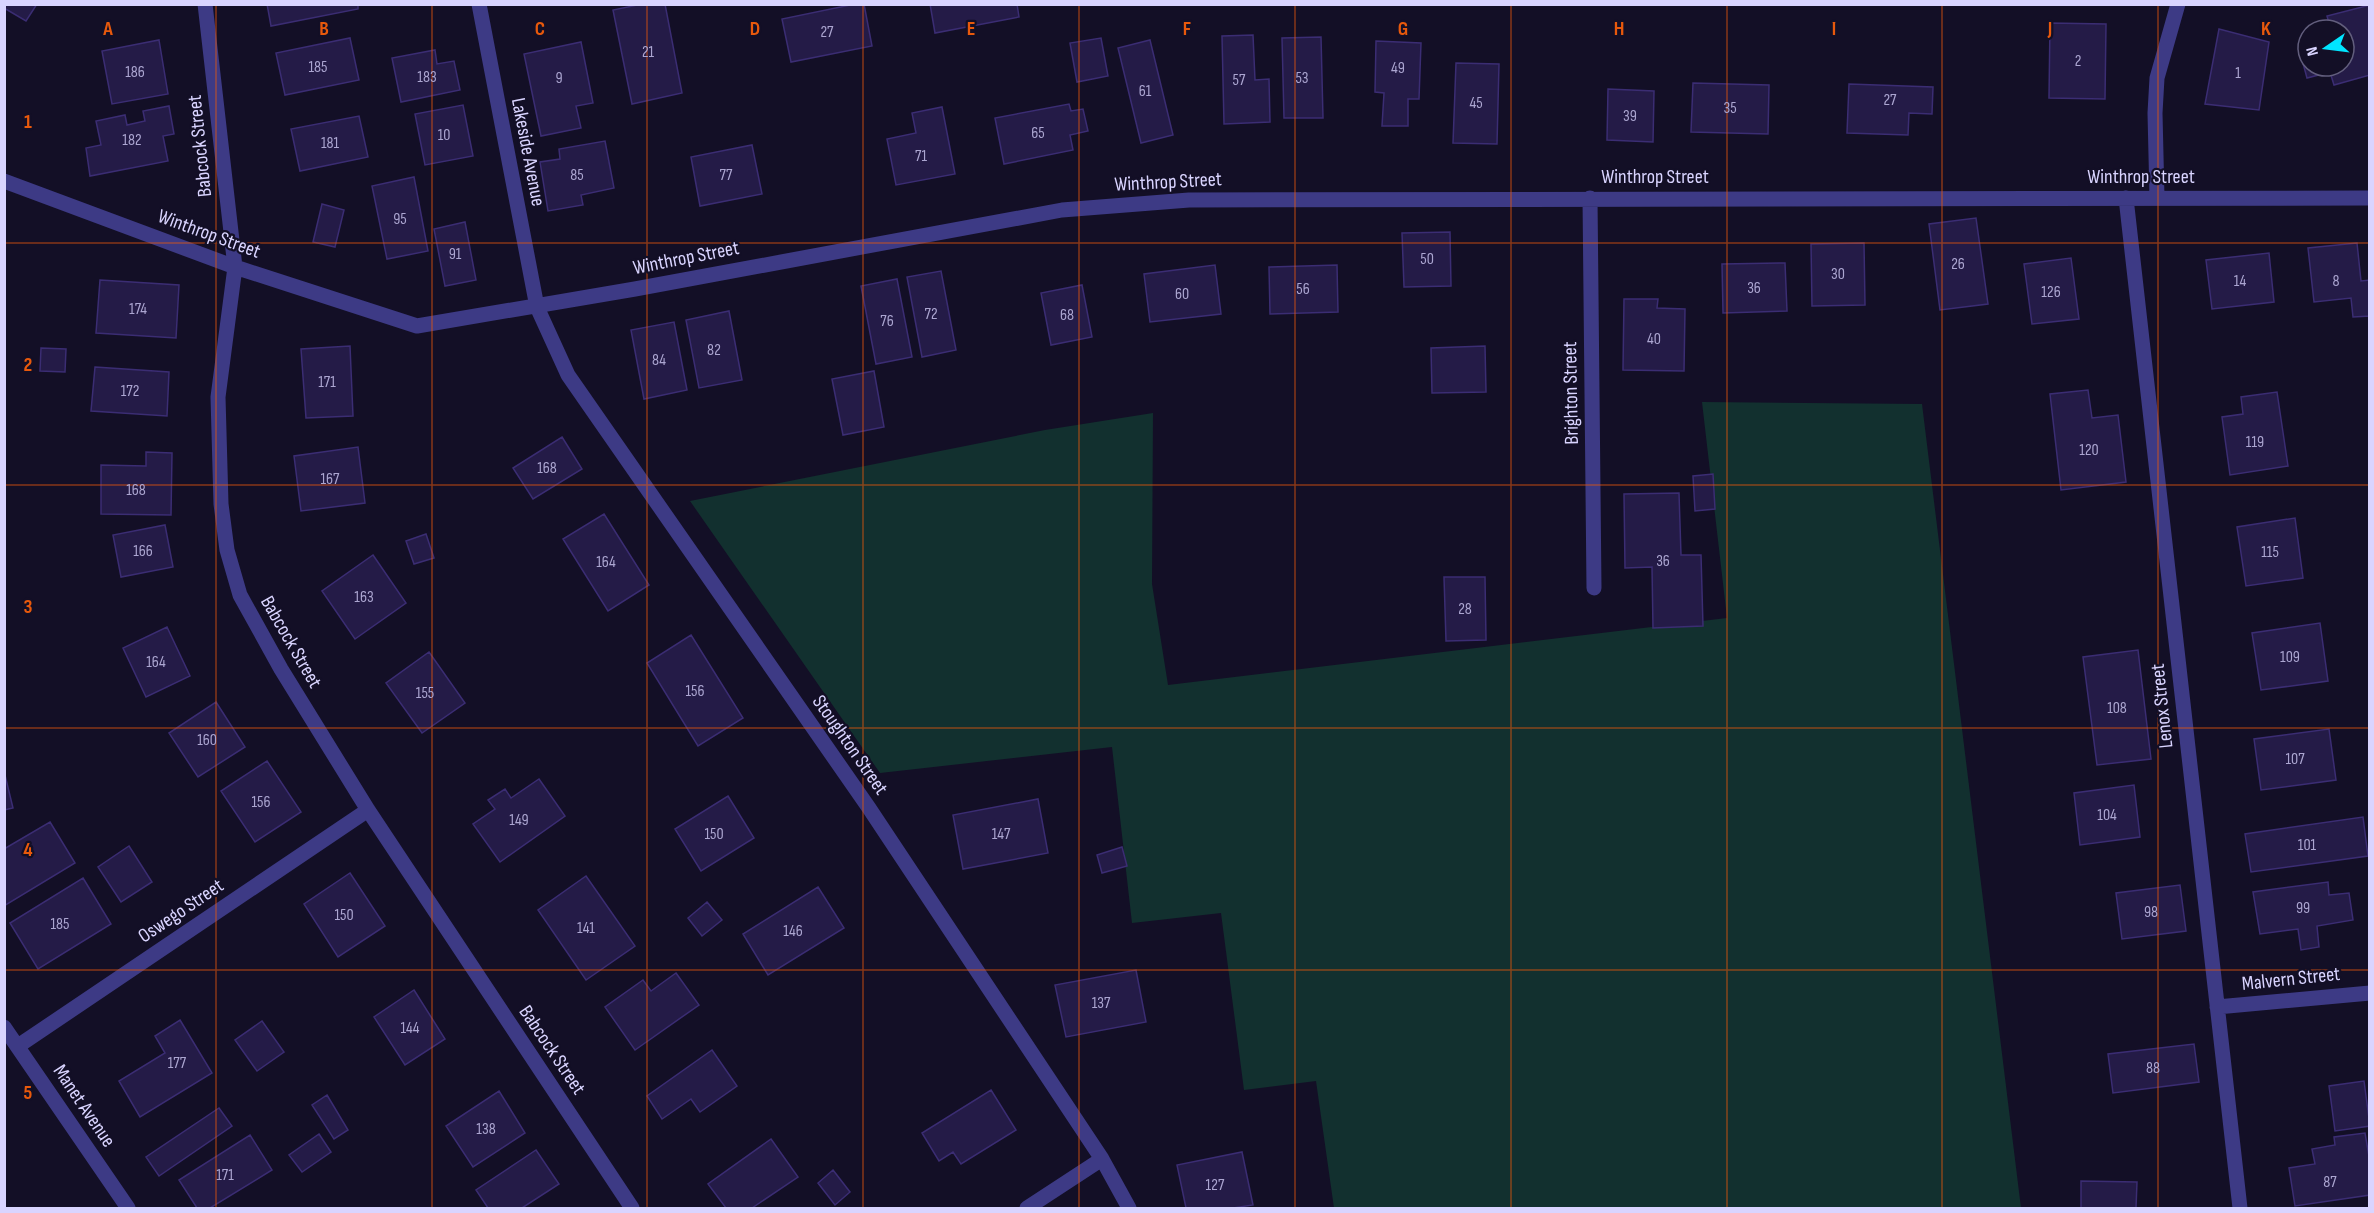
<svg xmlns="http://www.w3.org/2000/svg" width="2374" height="1213" font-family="'Sofia Sans Condensed',sans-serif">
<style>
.green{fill:#12302f}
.building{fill:#241b47;stroke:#3b2d73;stroke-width:1.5}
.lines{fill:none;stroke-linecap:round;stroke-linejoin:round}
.minor{stroke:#3d3a85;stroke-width:15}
.grid{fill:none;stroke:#e8590c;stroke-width:1.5;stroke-opacity:0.55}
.labels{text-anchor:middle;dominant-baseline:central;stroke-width:4.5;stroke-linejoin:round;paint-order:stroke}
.number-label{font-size:16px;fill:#aca6d1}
.street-label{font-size:20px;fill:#d9d4ff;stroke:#130f26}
.grid-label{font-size:20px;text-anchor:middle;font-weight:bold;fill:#e8590c;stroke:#130f26;stroke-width:4.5;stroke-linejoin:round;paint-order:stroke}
</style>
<rect width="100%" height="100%" fill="#130f26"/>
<path class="green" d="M1702,402l220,2 99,804h-687l-18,-127 -72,9 -23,-177 -89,10 -20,-176 -232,26 -190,-272 355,-71 108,-17 -1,171 16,101 559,-67z"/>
<path class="building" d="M4,4h33l-11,17 -22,-13z
M267,4h91v5l-87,17z
M642,4h23l17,89 -50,11 -19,-94z
M855,4h9l8,42 -81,16 -9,-43z
M930,4h87l2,13 -84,16z
M2370,5v70l-36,10 -4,-13 -23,6 -7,-26 8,-2v16h36v-36h-13l-4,-14z
M2050,23l56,1 -1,75 -56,-1z
M2219,29l50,13 -10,68 -54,-6z
M1253,35l2,45 14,-1 1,43 -46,2 -2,-88z
M1321,37l2,81h-39l-2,-80z
M350,38l9,42 -74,15 -9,-42z
M1101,38l7,38 -31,6 -7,-39z
M159,40l9,54 -56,10 -10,-53z
M1150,40l23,95 -32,8 -23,-95z
M1376,41l45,2 -2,56h-11v27h-26l2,-33 -9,-1z
M581,42l12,61 -17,3 5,22 -40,8 -17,-82z
M435,50l2,14 17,-3 6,29 -59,12 -9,-44z
M1456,63l43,1 -2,80 -44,-1z
M1693,83l76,2 -1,49 -77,-2z
M1849,84l84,3 -1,27 -23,-1 -1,22 -61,-2z
M1608,89l46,2 -1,51 -46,-2z
M1069,104l2,7 12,-2 5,22 -18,4 3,15 -69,14 -9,-46z
M463,105l10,51 -48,9 -10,-51z
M169,106l5,28 -11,2 5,25 -78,15 -4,-28 15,-3 -5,-24 29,-6 2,10 18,-4 -2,-10z
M942,107l13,67 -59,11 -9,-46 29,-6 -4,-20z
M359,116l9,41 -68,14 -9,-42z
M605,141l9,47 -33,7 2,10 -35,6 -8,-49 20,-3 -1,-10z
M752,145l10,49 -62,12 -9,-49z
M414,177l14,74 -41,8 -15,-73z
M322,204l22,6 -9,37 -22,-5z
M1976,218l12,86 -48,6 -11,-86z
M465,222l11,58 -31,6 -11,-57z
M1450,232l1,54 -47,1 -2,-54z
M1864,243l1,62 -53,1 -1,-62z
M2357,243l4,38 9,-1v36l-17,1 -2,-19 -37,4 -6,-54z
M2269,253l5,49 -62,7 -6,-49z
M2071,258l8,61 -47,5 -8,-60z
M1785,263l2,48 -64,2 -1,-49z
M1215,265l6,49 -71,8 -6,-48z
M1337,265l1,47 -68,2 -1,-47z
M941,271l15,79 -34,7 -15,-80z
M897,279l15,78 -36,7 -15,-78z
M100,280l79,5 -3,53 -80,-5z
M1082,285l10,52 -41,8 -10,-52z
M1624,299h34l-1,9 28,1 -1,62 -61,-1z
M729,311l13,69 -43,8 -13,-68z
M674,322l13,68 -43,9 -13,-69z
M350,346l3,70 -47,2 -5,-69z
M1485,346l1,46 -54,1 -1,-45z
M41,348l25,1 -1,23 -25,-1z
M95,367l74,5 -2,44 -76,-5z
M874,371l10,56 -41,8 -11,-56z
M2088,390l4,28 26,-3 8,67 -65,8 -11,-96z
M2277,392l11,74 -58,9 -8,-58 21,-3 -2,-17z
M562,437l20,32 -49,30 -20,-31z
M358,447l7,56 -64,8 -7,-55z
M146,452l26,1 -1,62 -70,-1v-49l45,1z
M1713,474l2,35 -20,2 -2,-35z
M1679,493l2,62h20l2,71 -50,2 -1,-61 -27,1 -1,-74z
M604,514l45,71 -41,26 -45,-72z
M2295,518l8,60 -57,8 -9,-59z
M165,525l8,42 -52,10 -8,-42z
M426,534l8,24 -20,6 -8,-23z
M373,555l33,48 -51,36 -33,-48z
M1444,577h41l1,63 -40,1z
M2320,623l8,58 -67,9 -9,-57z
M167,627l23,49 -44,21 -23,-49z
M691,635l52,83 -45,28 -51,-83z
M2138,650l13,109 -54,6 -14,-108z
M429,652l36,51 -43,30 -36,-50z
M216,702l29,45 -47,30 -29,-44z
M2329,729l7,51 -75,10 -7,-51z
M267,761l34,51 -46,30 -34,-51z
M4,771l9,37 -9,2z
M539,779l26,37 -65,46 -27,-38 22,-15 -7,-9 17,-11 6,9z
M2134,785l6,52 -60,8 -6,-52z
M728,796l26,42 -53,33 -26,-42z
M1038,799l10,54 -85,16 -10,-54z
M2363,817l5,39 -117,16 -6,-38z
M50,822l25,41 -71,43v-57z
M129,846l23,36 -31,20 -23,-35z
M1122,847l5,19 -25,7 -5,-18z
M350,873l35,53 -47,31 -34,-53z
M586,876l49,70 -49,34 -48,-70z
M83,878l28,46 -73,45 -28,-46z
M2328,882l1,13 20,-2 4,27 -36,6 2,21 -18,3 -3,-21 -38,5 -7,-42z
M2180,885l6,46 -64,8 -6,-46z
M818,887l26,41 -76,47 -25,-41z
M707,902l15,18 -20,16 -14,-18z
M1136,970l10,52 -80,15 -11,-52z
M676,973l23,32 -64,45 -30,-43 38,-27 8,11z
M414,990l31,49 -40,26 -31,-48z
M180,1020l32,53 -72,44 -21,-36 46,-28 -10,-17z
M262,1021l22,31 -27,19 -22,-31z
M2194,1044l5,38 -86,11 -5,-39z
M712,1050l25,36 -37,26 -9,-13 -29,20 -15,-23z
M2364,1081l6,45 -35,5 -6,-45z
M991,1090l25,40 -55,34 -8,-12 -14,9 -17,-28z
M499,1091l26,42 -52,34 -27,-41z
M327,1095l21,35 -14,9 -22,-34z
M219,1108l13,18 -73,50 -13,-19z
M2365,1133l5,29v33l-75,11 -6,-38 26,-4 -3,-15 23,-4 -1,-8z
M319,1134l12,18 -29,20 -13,-17z
M250,1135l22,35 -62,38h-13l-18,-28z
M771,1139l27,38 -46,31h-26l-18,-24z
M536,1150l23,34 -37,24h-34l-12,-18z
M1242,1152l11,53 -20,3h-47l-9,-43z
M833,1170l17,22 -15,13 -17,-22z
M2081,1181l56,1 -1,26h-55z"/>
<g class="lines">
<path class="minor" d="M205,4l30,263 -17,130 3,107 6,46 13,45 41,74 87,141 264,398
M479,4l58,303 31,68 301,433 233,351 27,49
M4,181l231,86 182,59 218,-37 427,-79 127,-10 1181,-2
M1590,198l4,390
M2126,198l114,1010
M2157,198l-2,-85 2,-35 21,-74
M2217,1007l153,-14
M4,1027l124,181
M18,1046l350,-236
M1027,1208l75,-49"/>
</g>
<path class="grid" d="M216,4v1204M432,4v1204M647,4v1204M863,4v1204M1079,4v1204M1295,4v1204M1511,4v1204M1727,4v1204M1942,4v1204M2158,4v1204M4,243h2366M4,485h2366M4,728h2366M4,970h2366"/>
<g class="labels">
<g class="number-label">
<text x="827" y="32">27</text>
<text x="648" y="52">21</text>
<text x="2078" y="61">2</text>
<text x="318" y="67">185</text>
<text x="1398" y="68">49</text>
<text x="135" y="72">186</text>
<text x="2238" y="73">1</text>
<text x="427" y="77">183</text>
<text x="559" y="78">9</text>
<text x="1302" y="78">53</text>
<text x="1239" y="80">57</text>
<text x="1145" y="91">61</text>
<text x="1890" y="100">27</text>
<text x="1476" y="103">45</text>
<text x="1730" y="108">35</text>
<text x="1630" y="116">39</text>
<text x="1038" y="133">65</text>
<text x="444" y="135">10</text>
<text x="132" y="140">182</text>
<text x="330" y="143">181</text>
<text x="921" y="156">71</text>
<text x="577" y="175">85</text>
<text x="726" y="175">77</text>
<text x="400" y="219">95</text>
<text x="455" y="254">91</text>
<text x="1427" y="259">50</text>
<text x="1958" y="264">26</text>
<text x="1838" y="274">30</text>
<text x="2240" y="281">14</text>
<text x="2336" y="281">8</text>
<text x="1754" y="288">36</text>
<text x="1303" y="289">56</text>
<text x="2051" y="292">126</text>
<text x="1182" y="294">60</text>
<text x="138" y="309">174</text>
<text x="931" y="314">72</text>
<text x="1067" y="315">68</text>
<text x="887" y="321">76</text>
<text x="1654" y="339">40</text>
<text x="714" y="350">82</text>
<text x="659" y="360">84</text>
<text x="327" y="382">171</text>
<text x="130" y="391">172</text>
<text x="2255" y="442">119</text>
<text x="2089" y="450">120</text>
<text x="547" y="468">168</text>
<text x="330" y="479">167</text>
<text x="136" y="490">168</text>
<text x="143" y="551">166</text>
<text x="2270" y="552">115</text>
<text x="1663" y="561">36</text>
<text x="606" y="562">164</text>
<text x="364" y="597">163</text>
<text x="1465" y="609">28</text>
<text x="2290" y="657">109</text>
<text x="156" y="662">164</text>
<text x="695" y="691">156</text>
<text x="425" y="693">155</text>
<text x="2117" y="708">108</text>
<text x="207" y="740">160</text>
<text x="2295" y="759">107</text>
<text x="261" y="802">156</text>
<text x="2107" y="815">104</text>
<text x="519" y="820">149</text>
<text x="714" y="834">150</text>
<text x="1001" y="834">147</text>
<text x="2307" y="845">101</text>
<text x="2303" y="908">99</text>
<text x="2151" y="912">98</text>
<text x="344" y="915">150</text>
<text x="60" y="924">185</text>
<text x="586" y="928">141</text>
<text x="793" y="931">146</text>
<text x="1101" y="1003">137</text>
<text x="410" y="1028">144</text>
<text x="177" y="1063">177</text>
<text x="2153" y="1068">88</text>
<text x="486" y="1129">138</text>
<text x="225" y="1175">171</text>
<text x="2330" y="1182">87</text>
<text x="1215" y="1185">127</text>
</g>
<g class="street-label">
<text transform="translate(200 146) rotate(-96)">Babcock Street</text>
<text transform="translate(528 152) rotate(79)">Lakeside Avenue</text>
<text x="1655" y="177">Winthrop Street</text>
<text x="2141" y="177">Winthrop Street</text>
<text transform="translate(1168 182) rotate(-3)">Winthrop Street</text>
<text transform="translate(209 234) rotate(20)">Winthrop Street</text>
<text transform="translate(686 258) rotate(-11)">Winthrop Street</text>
<text transform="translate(1571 393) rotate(-91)">Brighton Street</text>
<text transform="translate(291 642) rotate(60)">Babcock Street</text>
<text transform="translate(2162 706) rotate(-96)">Lenox Street</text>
<text transform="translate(850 745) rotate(55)">Stoughton Street</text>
<text transform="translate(181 911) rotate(-34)">Oswego Street</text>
<text transform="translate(2291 979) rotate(-6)">Malvern Street</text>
<text transform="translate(552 1050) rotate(56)">Babcock Street</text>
<text transform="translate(84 1106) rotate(56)">Manet Avenue</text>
</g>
</g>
<g class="grid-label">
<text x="108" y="35">A</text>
<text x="324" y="35">B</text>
<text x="540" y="35">C</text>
<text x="755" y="35">D</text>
<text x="971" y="35">E</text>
<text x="1187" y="35">F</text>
<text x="1403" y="35">G</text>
<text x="1619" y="35">H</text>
<text x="1834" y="35">I</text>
<text x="2050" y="35">J</text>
<text x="2266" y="35">K</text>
<text x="28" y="128">1</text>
<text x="28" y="371">2</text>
<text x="28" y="613">3</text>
<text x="28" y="856">4</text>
<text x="28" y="1099">5</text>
</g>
<rect width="2374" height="1213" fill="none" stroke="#d9d4ff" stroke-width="12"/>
<g transform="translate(2326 48) rotate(256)"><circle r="28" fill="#130f26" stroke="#625e7d" stroke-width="1.5"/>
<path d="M0-4.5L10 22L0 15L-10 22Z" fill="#00e5ff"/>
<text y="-9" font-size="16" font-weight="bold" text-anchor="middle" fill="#d9d4ff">N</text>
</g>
</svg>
